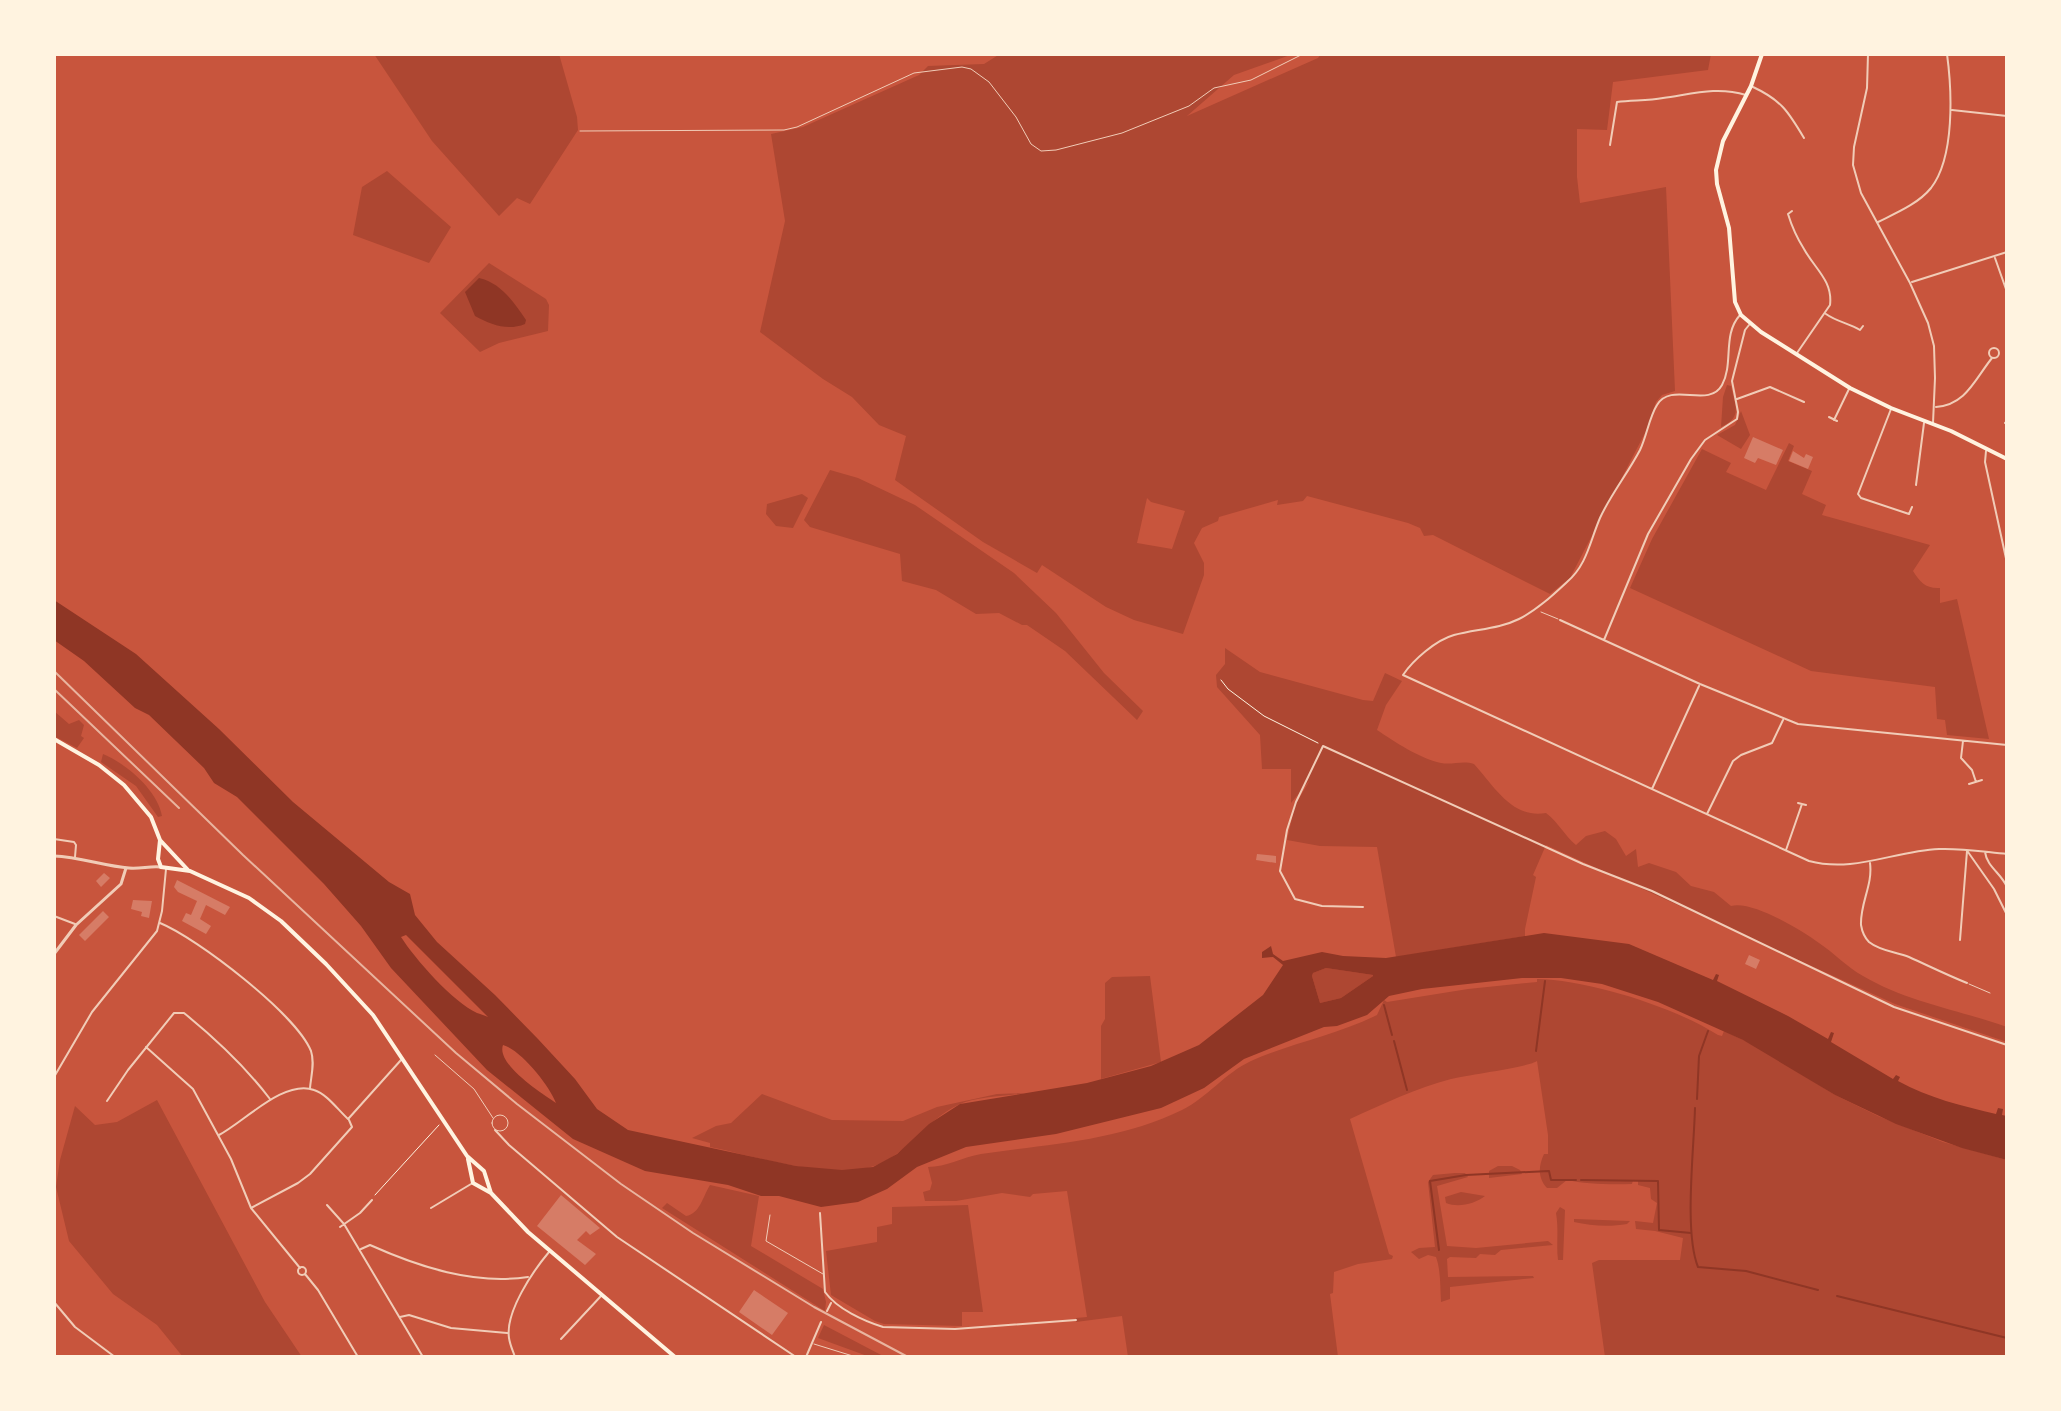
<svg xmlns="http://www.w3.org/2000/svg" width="2061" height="1411" font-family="'Zilla Slab',serif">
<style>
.green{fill:#ae4732;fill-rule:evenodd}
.water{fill:#8f3625;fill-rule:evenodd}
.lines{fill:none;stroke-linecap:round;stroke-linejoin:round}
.stream{stroke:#8f3625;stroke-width:2}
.building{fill:#d67c66}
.path{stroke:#fff3e0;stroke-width:1}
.service{stroke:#f1ccb7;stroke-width:1}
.minor{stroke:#f1ccb7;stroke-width:2}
.tertiary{stroke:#f1ccb7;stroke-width:3}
.primary{stroke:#fff3e0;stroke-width:4}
.rail{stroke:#e9b49f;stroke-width:2}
</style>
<rect width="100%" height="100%" fill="#c8553d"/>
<path class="green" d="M374,54h185l18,63 1,13 -48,74 -13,-6 -18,18 -67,-75z
M1000,54h293l-59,21 -47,41 131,-58 3,-4h390l-3,16 -95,12 -6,48 -30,-1v48l3,26 86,-16 9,204 -13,4 -6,7 -10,29 -76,147 -20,16 -117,-59 -9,1 -4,-8 -12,-5 -101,-27 -4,5 -26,4 1,-5 -59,17 -1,4 -16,7 -8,15 10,20v12l-21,59 -49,-14 -28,-13 -64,-42 -5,8 -54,-31 -88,-62 11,-44 -27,-11 -27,-28 -29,-18 -63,-47 25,-111 -14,-87 32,-7 116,-52 9,-9 56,-2zM1147,498l4,4 34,9 -13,38 -35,-6z
M387,171l64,56 -22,36 -76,-28 9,-48z
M489,263l57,36 3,6 -1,26 -49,12 -19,9 -40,-39z
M1727,385l4,1c4,20 12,31 -10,41l2,-30z
M1741,411l9,24 -9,14 -24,-14 18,-10z
M1789,443l5,3 -6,15 24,10 -10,23 24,11 -4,10 108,30 -17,26c7,11 13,18 27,17v15l17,-4 32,140 -42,-4 -2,-15 -8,-1 -2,-32 -124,-16 -181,-83 22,-49 50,-90 29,14 -5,9 40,18z
M830,470l28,8 57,27 99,68 42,40 48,60 39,38 -6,9 -72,-69 -38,-26h-5l-23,-12 -23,1 -40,-24 -34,-9 -2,-27 -90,-27 -6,-7z
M802,494l6,4 -15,30 -17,-2 -10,-12 1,-10z
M1225,648l35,24 103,28 10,1 12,-28 17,8 -16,24 -9,25c18,12 42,28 64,33 12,2 22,-3 33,1 21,23 38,55 72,49 13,10 18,22 30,32l10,-9 19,-5 11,8 10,17 10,-7 2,18 11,-4 27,9 15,14 23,6 17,14c21,-6 70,24 88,37 15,10 28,24 44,33 44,26 96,34 144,51v15l-112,-38 -349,-159 -13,30 3,2 -11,52v7l-129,21 -19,-110 -57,-1 -33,-6 8,-35 15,-25 -19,23v-34h-29l-2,-34 -43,-48 -1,-12 9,-11z
M54,711l15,13 10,-4 5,5 -3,11 3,2 -7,10 -23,-12z
M103,754c24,10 55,37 59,62l-4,1 -22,-31 -35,-24z
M1326,968l47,7v1l-32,22 -21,5 -8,-27 1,-3z
M1150,976l11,86 -60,17v-53l4,-7v-36l7,-6z
M1537,979c52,1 137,28 181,56l4,1 2,-5 32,15 79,49 43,21 65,26 64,18v197h-402l-13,-94 7,-3h81l3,-22 -28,-7 -19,-2 -1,-8 18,2 4,-20 -6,-4 -1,-11 -12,-3v-5h-5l-1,4c-22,1 -47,0 -65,-4l-10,8h-10c-9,-10 -9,-21 -3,-34h4v-19l-11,-74c-8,6 -70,14 -86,18 -35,9 -68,25 -101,40l39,135 4,2 -1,3 -34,5 -24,8 -1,21 -3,1 8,63h-210l-6,-41 -46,6v-4l11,-1 -20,-126 -34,3 -3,3 -28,-4 -46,8h-31l-2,-9 7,-2 2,-7 -4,-16c18,0 35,-10 53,-13 68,-10 138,-13 201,-44 26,-13 43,-37 69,-49 40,-18 86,-26 126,-46l7,-15 3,2 81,-13 69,-7z
M1024,1093c-20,4 -48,3 -66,12 -32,15 -51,50 -84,61 -44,15 -119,-10 -164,-19v-4l-18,-5 24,-12 15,-3 31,-29 70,26 71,1 34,-14 60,-13z
M157,1100l108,202 37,55h-119l-26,-32 -44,-31 -44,-53 -13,-54 4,-27 15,-54 20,19 22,-3z
M1498,1166h14l8,4 2,4 -33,4v-7z
M1455,1173h10l3,4 -31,9 10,60 29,2 72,-7 5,4 -52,5 -6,5 -15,-1 -4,4 -26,-1 -3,2 1,18 85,-1 1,2 -84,9v12l-9,3c-1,-15 0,-31 -5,-45l-8,-2 -9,4 -8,-7 8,-4 16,-1 -7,-65 5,-7z
M710,1185l49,11 -8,50 72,43 3,13 -1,9 -163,-103 5,-5 19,13c14,-2 17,-20 24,-31z
M1461,1192l24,4c-10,8 -27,12 -39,7l-1,-6z
M968,1205l15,107h-21v14l-78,-2 -9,-3 -44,-26 -5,-44 51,-9v-15l15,-3v-17z
M1560,1207l5,3 -2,50h-5c-2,-15 1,-30 -2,-47z
M1574,1219l56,2 -3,3c-17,3 -36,2 -53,-2z
M824,1325l61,32h-15l-52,-19z"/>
<path class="water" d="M479,278c22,5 35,24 47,42l-1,4c-17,7 -34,1 -50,-8l-10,-24z
M54,600l82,54 83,75 74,73 96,80 21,12 5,21 22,27 58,53 43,44 37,40 22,30 31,21 168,36 46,4 31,-3 24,-13 32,-30 31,-20 127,-21 64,-17 48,-21 64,-50 20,-30 -10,-8 -11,1v-6l9,-6 2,8 10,7 39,-9 21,4 43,2 158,-25 85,11 84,36 3,-6 3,1 -2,6 71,35 40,23 3,-7 3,1 -3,9 62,37 3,-4 4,2 -2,4c31,17 64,25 98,33l2,-6 5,1 -1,6 5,1v44l-45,-12 -66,-24 -61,-29 -92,-55 -85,-38 -56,-18 -41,-6h-39l-100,11 -33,7 -22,19 -30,11 -13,1 -80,32 -40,29 -43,20 -105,26 -90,13 -49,20 -30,22 -29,13 -37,5 -42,-11h-18l-33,-11 -83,-14 -72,-32 -86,-69 -96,-102 -30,-42 -37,-42 -87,-87 -23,-14 -10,-15 -55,-53 -14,-7 -51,-47 -30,-21zM406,935l82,82c-4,-2 -8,-3 -11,-4 -24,-11 -62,-54 -76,-76zM1326,968l47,7v1l-32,22 -21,5 -8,-27 1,-3zM503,1045c18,5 46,40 53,58 -15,-10 -60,-39 -53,-58z"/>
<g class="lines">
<path class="stream" d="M1384,1005l8,30
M1394,1041l13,49
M1536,1051l9,-70
M1697,1099l2,-43 9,-25
M1695,1108c-1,41 -11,125 3,159l48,4 72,19
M1581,1180l77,1 1,49 32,3
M1439,1250l-9,-69 36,-6 83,-4 2,9h25
M1837,1296l170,42"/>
</g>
<path class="building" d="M1753,437l30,13 -7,15 -18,-7 -3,5 -11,-5z
M1793,451l11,7 2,-4 7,3 -5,12 -19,-8z
M1257,854l19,2v7l-20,-3z
M104,873l6,5 -9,9 -5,-6z
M177,880l53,27 -5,8 -19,-10 -6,14 11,7 -5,8 -24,-13 4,-8 5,2 6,-14 -19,-9 -4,-5z
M133,900l19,1 -3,17 -8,-2 1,-4 -11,-3z
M103,911l6,6 -24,24 -6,-6z
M1749,955l11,5 -4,9 -11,-5z
M561,1195l39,33 -10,7 -4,-4 -9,9 19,14 -11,11 -48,-39z
M754,1290l34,23 -16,22 -33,-23z"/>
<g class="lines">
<path class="path" d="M1221,680l7,9 36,27 54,27
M375,1195l64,-70"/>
<path class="service" d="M580,131l204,-1 13,-3 117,-54 48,-6 9,2 18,13 27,35 15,27 10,7 15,-1 66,-17 67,-27 25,-18 37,-8 52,-26
M1541,612l17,7
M1969,984l21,9
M435,1055l39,34 19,29
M492 1123a8 8 0 1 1 16 0a8 8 0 1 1-16 0Z
M770,1215l-4,26 57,33
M814,1344l42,13"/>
<path class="minor" d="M1868,54l-1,34 -13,59 -1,18 8,28 49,90 18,40 6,23 1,32 -2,45
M1753,87c28,13 35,24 51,51
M1952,110l55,6
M1610,145l7,-43c16,-2 31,-1 46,-4 29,-4 54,-12 83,-3
M1792,211l-4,3c4,13 9,24 16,35 11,20 29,32 26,56l-33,48
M1878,222c18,-9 40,-18 53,-34 24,-31 21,-97 16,-134
M1995,258l12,34
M1912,282l95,-30
M1826,314c11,8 23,9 34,16l3,-4
M1740,315c-18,20 -6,48 -18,70 -13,24 -51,-4 -65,20 -8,13 -10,30 -17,45 -12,23 -29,44 -40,68 -10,23 -13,47 -33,64 -14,13 -30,28 -48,37 -20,10 -43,10 -65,16 -18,5 -41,25 -51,40l406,186c45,12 85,-10 130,-12 22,-1 46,3 68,5
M1989 353a5 5 0 1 1 10 0a5 5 0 1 1-10 0Z
M1737,399l33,-12 34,15
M1936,407c30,-2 39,-28 56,-49
M1891,409l-33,85 3,4 48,16 3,-7
M1829,417l8,4
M1834,420l15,-31
M2005,423l2,-2
M1986,451l-1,11 22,101
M1916,485l8,-62
M1560,620l140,64 98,40 209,21
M1604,640l44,-106 43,-75 14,-19 32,-21 1,-7 -6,-31 13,-51 4,-5
M1963,741l-2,17 11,12 4,12
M1969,784l13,-4
M1652,789l47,-103
M1798,803l8,2
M1707,814l26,-53 8,-6 31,-12 11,-23
M54,839l20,3 2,3 -1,12
M1786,850l16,-46
M1968,852l26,37 13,26
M1985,852c2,15 16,21 22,35
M1870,863c3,22 -10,40 -9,62 1,6 3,12 8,17 11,9 27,10 40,15 20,9 38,18 58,26
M1363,907l-41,-1 -27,-7 -15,-28 7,-41 9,-28 27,-56 260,118 69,27 242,116 113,38
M54,916l21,8
M160,923c37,15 136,91 151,128 4,12 0,25 -1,37
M1960,940l7,-89
M146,1047l47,42 38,70 20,49 49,60
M54,1077l38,-65 65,-81 5,-20 4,-42
M107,1101l21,-31 46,-57h10c32,26 61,53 86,86
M349,1118l52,-58
M495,1130l14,15 108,92 179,120
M219,1135c25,-13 65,-56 95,-45 13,4 24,20 34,29
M327,1205l17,19 79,133
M251,1208l47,-25 12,-9 42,-47 -3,-7
M431,1208l40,-24
M820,1213l5,79c12,17 39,29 58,35l72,2 121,-9
M340,1227l20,-14 12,-13
M361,1249l9,-4c49,22 104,40 158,32
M298 1271a4 4 0 1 1 8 0a4 4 0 1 1-8 0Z
M305,1274l13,16 40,67
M54,1302l21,25 40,30
M827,1311l4,-8
M400,1317l9,-2 42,13 56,5
M561,1339l40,-43
M515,1357c-2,-6 -5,-12 -6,-19 -4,-26 24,-67 40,-86
M806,1357l15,-35"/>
<path class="tertiary" d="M54,856c26,1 50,10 75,12 11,1 21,-2 31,-1
M54,954l22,-29 45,-41 5,-16"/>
<path class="primary" d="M1762,54l-11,32 -28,55 -7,29 1,14 12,44 6,74 6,13 20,17 89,56 41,20 60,23 56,28
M54,739l45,26 25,20 27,32 9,23 28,30
M160,840l-2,19 3,8 29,4 59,27 32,23 45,43 47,51 94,141 17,15 7,22
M468,1159l5,24 18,10 37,39 147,125"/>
<path class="rail" d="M54,671l189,184 213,198 61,51 104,80 72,49 121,74 94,50
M54,689l125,119"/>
</g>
<rect width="2061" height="1411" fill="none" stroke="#fff3e0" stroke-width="112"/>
</svg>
